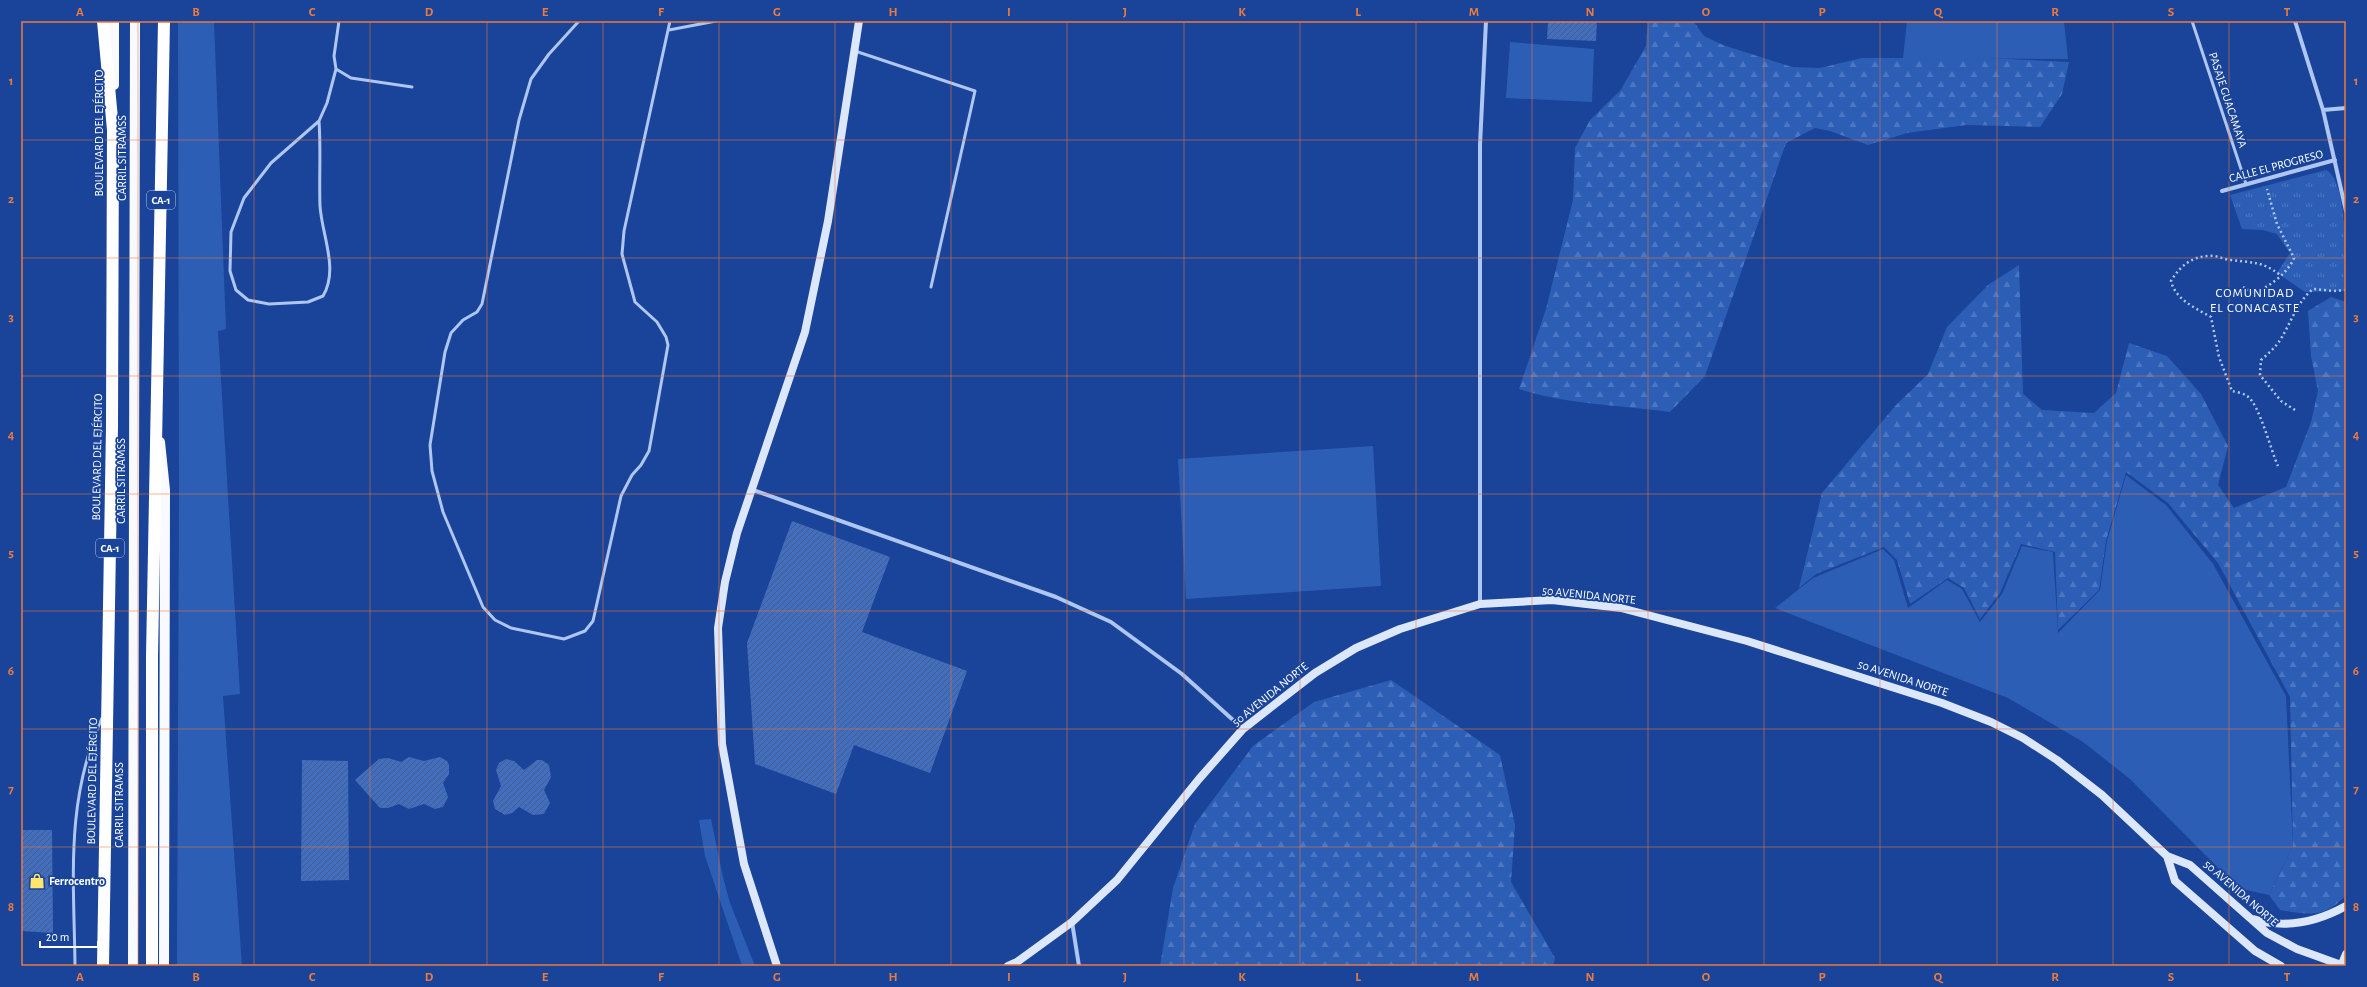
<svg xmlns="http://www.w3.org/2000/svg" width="2367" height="987" font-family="'Alegreya Sans',sans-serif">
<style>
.grass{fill:#2d5eb6}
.forest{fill:url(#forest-firs)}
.park{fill:url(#park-tufts)}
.building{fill:url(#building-hatch)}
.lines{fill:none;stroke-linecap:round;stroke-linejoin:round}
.path{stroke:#aec6f1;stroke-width:2.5;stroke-dasharray:2 3;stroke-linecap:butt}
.lane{stroke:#aec6f1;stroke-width:3}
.street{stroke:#aec6f1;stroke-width:4}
.secondary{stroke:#dce7fc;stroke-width:8}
.primary{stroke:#f8faff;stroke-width:10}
.highway{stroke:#fff;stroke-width:12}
.grid{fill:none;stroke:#ed7a3d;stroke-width:1;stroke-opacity:0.55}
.labels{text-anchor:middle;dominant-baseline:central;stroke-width:3.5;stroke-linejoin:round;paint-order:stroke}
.shield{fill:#194499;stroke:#bac7e0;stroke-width:1}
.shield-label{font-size:11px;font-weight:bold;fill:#fff}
.street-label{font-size:12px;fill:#fff;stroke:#194499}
.poi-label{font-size:12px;font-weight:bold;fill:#fff;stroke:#194499;text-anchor:start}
.neighbourhood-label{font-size:13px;letter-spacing:1px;fill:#fff;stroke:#194499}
.neatline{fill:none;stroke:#ed7a3d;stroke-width:1.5}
.grid-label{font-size:13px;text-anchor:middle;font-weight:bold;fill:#ed7a3d}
</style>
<defs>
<pattern id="forest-firs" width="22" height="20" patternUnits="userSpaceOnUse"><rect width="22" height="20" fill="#2d5eb6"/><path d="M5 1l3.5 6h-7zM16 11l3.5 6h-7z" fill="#4c76c1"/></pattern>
<pattern id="park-tufts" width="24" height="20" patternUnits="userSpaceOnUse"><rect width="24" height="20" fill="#2d5eb6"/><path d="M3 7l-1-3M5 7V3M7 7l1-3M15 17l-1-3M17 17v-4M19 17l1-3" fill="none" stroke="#4c76c1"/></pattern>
<pattern id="building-hatch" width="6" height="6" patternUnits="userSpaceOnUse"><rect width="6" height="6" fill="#426ec0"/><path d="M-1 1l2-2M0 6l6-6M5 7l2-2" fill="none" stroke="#485b80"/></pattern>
</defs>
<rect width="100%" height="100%" fill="#194499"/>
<path class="grass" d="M178,21h36l12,308 -8,2 22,363 -17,2 19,270h-65l2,-469z
M1907,21h157l4,38 -165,-1z
M1510,42l84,7 -2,53 -86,-4z
M1373,446l8,140 -195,13 -8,-140z
M2126,475l40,30 47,59 73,132 7,149 -24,50 -31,-7 -108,-109 -47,-37 -75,-44 -233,-90 38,-30 70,-29 11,11 14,48 39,-28 15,9 18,33 22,-28 20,-48 31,6 5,81 42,-43 7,-49z
M711,819l12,58 7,26 25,63h-13l-37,-110 -6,-36z"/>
<path class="forest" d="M1648,21h45l11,15 19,9 69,22 28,1 42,-10h123l84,4 -7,32 -22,33 -74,-2 -59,8 -39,12 -38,-14 -15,-3 -29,15 -81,233 -35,36c-51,-7 -102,-7 -151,-23l27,-80 27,-109 2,-52 15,-28 30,-29 26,-45z
M2019,265l4,129 19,16 52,3 22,-20 13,-50 38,13 34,38 27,52 -10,39 16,23 52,-21 25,-65 7,-31 -7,-35 -3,-45 23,-14 15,5v593c-21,23 -36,20 -66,15l-11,-15 24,-50 -3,-148 -72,-134 -50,-60 -42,-31 -20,69 -7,49 -41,40 -3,-78 -34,-8 -21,49 -20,26 -16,-31 -16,-10 -38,26 -13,-44 -13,-13 -68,27 -17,14 23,-95 74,-88 32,-31 19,-47 41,-42z
M1391,680l109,75 15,70 -4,57 44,76 -2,8h-393l13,-78 22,-64 58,-78 61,-44z"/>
<path class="park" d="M2326,170c22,9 20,99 20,121l-41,1 -28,-19 13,-20 -13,-19 -14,-4 -21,-1 -12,-34z"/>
<path class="building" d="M1548,21h49l-1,20 -49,-2z
M792,521l98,36 -28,75 105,39 -37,102 -76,-28 -18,49 -81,-30 -8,-121z
M409,757l15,4 16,-4 7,4 2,4v9l-6,9 5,14 -5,10 -8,2 -11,-5 -15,5 -10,-5 -11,4h-8l-25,-28 24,-21 9,-1 13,4z
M506,759l8,2 10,9 13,-10h5l7,5 2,12 -7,13 6,13 -6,11 -11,1 -14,-8 -7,6 -7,2 -10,-6 -2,-8 8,-15 -5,-16 3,-7z
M302,760l46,1 1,119 -48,1z
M21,830h31l1,103 -32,-2z"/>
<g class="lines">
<path class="path" d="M2243,287l11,6c15,-6 34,-20 40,-35l-17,-34 -10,-35
M2295,410l-14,-9 -21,-26 1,-15c8,-7 16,-14 21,-23 10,-17 16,-36 31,-48l20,2 13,-1
M2278,466c-7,-15 -19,-63 -31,-70 -4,-3 -11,-4 -15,-5l-13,-34 -8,-40c-16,-9 -36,-18 -40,-36 9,-15 21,-25 39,-25 7,-1 15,4 21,4 22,3 31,1 49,15"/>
<path class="lane" d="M339,21l-5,35 2,13 15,9 61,9
M579,21l-30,33 -18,25 -12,41 -37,184 -5,8 -14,8 -12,13 -6,19 -15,93 2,26 11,41 40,95 12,13 16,8 53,11 21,-8 8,-10 28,-125 11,-21 9,-10 8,-14 19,-106 -2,-8 -9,-15 -22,-20 -13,-48 2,-23 46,-210
M2192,21l54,163
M669,30l47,-9
M855,51l120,40 -44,196
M319,121c2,28 0,57 1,85 2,30 19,63 3,90l-15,6 -39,2 -21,-4 -12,-10 -6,-19 1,-39 13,-34 27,-35 48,-42 8,-18 9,-34
M75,966c-1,-88 -10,-165 27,-248"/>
<path class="street" d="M2295,21l28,89 23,101
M2323,110l23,-2
M2222,191l113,-31
M753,490l303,107 55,25 71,52 61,55
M1480,604v-459l6,-124
M1072,922l7,44"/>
<path class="secondary" d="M2167,856l8,25 80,70 26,15
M2253,919c32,10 64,3 93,-13
M777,966l-33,-102 -22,-120 -4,-116 7,-46 12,-49 68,-201 23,-111 31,-200
M1008,966l9,-4 55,-40 45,-42 82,-101 44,-50 72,-56 41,-25 44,-19 80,-25 72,-4 69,8 126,33 195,62 49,19 32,16 34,22 45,35 65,61 23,9 77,68 30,16 47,17
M2341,966l5,-12"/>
<path class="primary" d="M114,85v-64
M160,442l5,48 -1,476
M133,966l2,-945"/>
<path class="highway" d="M103,21l10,109 -1,296 -9,540
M152,966v-310l12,-635"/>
</g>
<path class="grid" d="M138,21v945M254,21v945M370,21v945M487,21v945M603,21v945M719,21v945M835,21v945M951,21v945M1067,21v945M1184,21v945M1300,21v945M1416,21v945M1532,21v945M1648,21v945M1764,21v945M1880,21v945M1997,21v945M2113,21v945M2229,21v945M21,140h2325M21,258h2325M21,376h2325M21,494h2325M21,611h2325M21,729h2325M21,847h2325"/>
<defs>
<symbol id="shop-bare" viewBox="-9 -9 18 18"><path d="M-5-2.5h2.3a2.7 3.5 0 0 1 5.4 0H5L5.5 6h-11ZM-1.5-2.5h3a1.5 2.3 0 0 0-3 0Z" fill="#ffe46e" stroke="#194499" stroke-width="2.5" paint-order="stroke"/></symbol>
</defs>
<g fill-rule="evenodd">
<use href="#shop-bare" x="26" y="870" width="22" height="22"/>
</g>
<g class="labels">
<g class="shield">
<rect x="147" y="191" width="28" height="18" rx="3"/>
<rect x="96" y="539" width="28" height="18" rx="3"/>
</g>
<g class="shield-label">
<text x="161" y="200">CA-1</text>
<text x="110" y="548">CA-1</text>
</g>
<g class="street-label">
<text transform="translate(2228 100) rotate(72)">PASAJE GUACAMAYA</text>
<text transform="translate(99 133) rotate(-90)">BOULEVARD DEL EJÉRCITO</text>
<text transform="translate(122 158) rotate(-90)">CARRIL SITRAMSS</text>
<text transform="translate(2276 166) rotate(-15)">CALLE EL PROGRESO</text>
<text transform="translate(97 457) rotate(-89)">BOULEVARD DEL EJÉRCITO</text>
<text transform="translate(121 481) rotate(-90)">CARRIL SITRAMSS</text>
<text transform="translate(1589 595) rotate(6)">50 AVENIDA NORTE</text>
<text transform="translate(1903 678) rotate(18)">50 AVENIDA NORTE</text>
<text transform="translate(1270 694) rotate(-39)">50 AVENIDA NORTE</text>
<text transform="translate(92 781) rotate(-89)">BOULEVARD DEL EJÉRCITO</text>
<text transform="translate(119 805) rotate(-90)">CARRIL SITRAMSS</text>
<text transform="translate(2241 893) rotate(41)">50 AVENIDA NORTE</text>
</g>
<g class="poi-label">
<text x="49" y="881">Ferrocentro</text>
</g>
<g class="neighbourhood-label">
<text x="2255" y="293">COMUNIDAD<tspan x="2255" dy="15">EL CONACASTE</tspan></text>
</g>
</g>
<rect width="2367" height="987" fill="none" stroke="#194499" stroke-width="44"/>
<path d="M40 941v6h58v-6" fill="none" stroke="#ffffff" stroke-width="2"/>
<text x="46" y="941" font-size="12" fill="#ffffff" stroke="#194499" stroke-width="3" paint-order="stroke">20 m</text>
<rect x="22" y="22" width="2323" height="943" class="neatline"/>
<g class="grid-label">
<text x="80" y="16">A</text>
<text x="196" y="16">B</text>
<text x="312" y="16">C</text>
<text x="429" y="16">D</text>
<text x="545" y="16">E</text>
<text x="661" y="16">F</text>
<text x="777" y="16">G</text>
<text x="893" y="16">H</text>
<text x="1009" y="16">I</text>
<text x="1125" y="16">J</text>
<text x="1242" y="16">K</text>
<text x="1358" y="16">L</text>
<text x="1474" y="16">M</text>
<text x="1590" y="16">N</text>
<text x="1706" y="16">O</text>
<text x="1822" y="16">P</text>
<text x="1938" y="16">Q</text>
<text x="2055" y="16">R</text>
<text x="2171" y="16">S</text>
<text x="2287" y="16">T</text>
<text x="11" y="85">1</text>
<text x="2356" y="85">1</text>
<text x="11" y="203">2</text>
<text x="2356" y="203">2</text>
<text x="11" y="321">3</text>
<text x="2356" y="321">3</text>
<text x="11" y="439">4</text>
<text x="2356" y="439">4</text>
<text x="11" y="557">5</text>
<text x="2356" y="557">5</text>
<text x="11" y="675">6</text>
<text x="2356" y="675">6</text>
<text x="11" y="793">7</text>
<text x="2356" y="793">7</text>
<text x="11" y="911">8</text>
<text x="2356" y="911">8</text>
<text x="80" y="981">A</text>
<text x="196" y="981">B</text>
<text x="312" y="981">C</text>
<text x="429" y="981">D</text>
<text x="545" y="981">E</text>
<text x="661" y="981">F</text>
<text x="777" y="981">G</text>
<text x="893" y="981">H</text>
<text x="1009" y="981">I</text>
<text x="1125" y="981">J</text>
<text x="1242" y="981">K</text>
<text x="1358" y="981">L</text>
<text x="1474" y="981">M</text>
<text x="1590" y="981">N</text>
<text x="1706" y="981">O</text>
<text x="1822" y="981">P</text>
<text x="1938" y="981">Q</text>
<text x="2055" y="981">R</text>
<text x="2171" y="981">S</text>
<text x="2287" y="981">T</text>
</g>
</svg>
